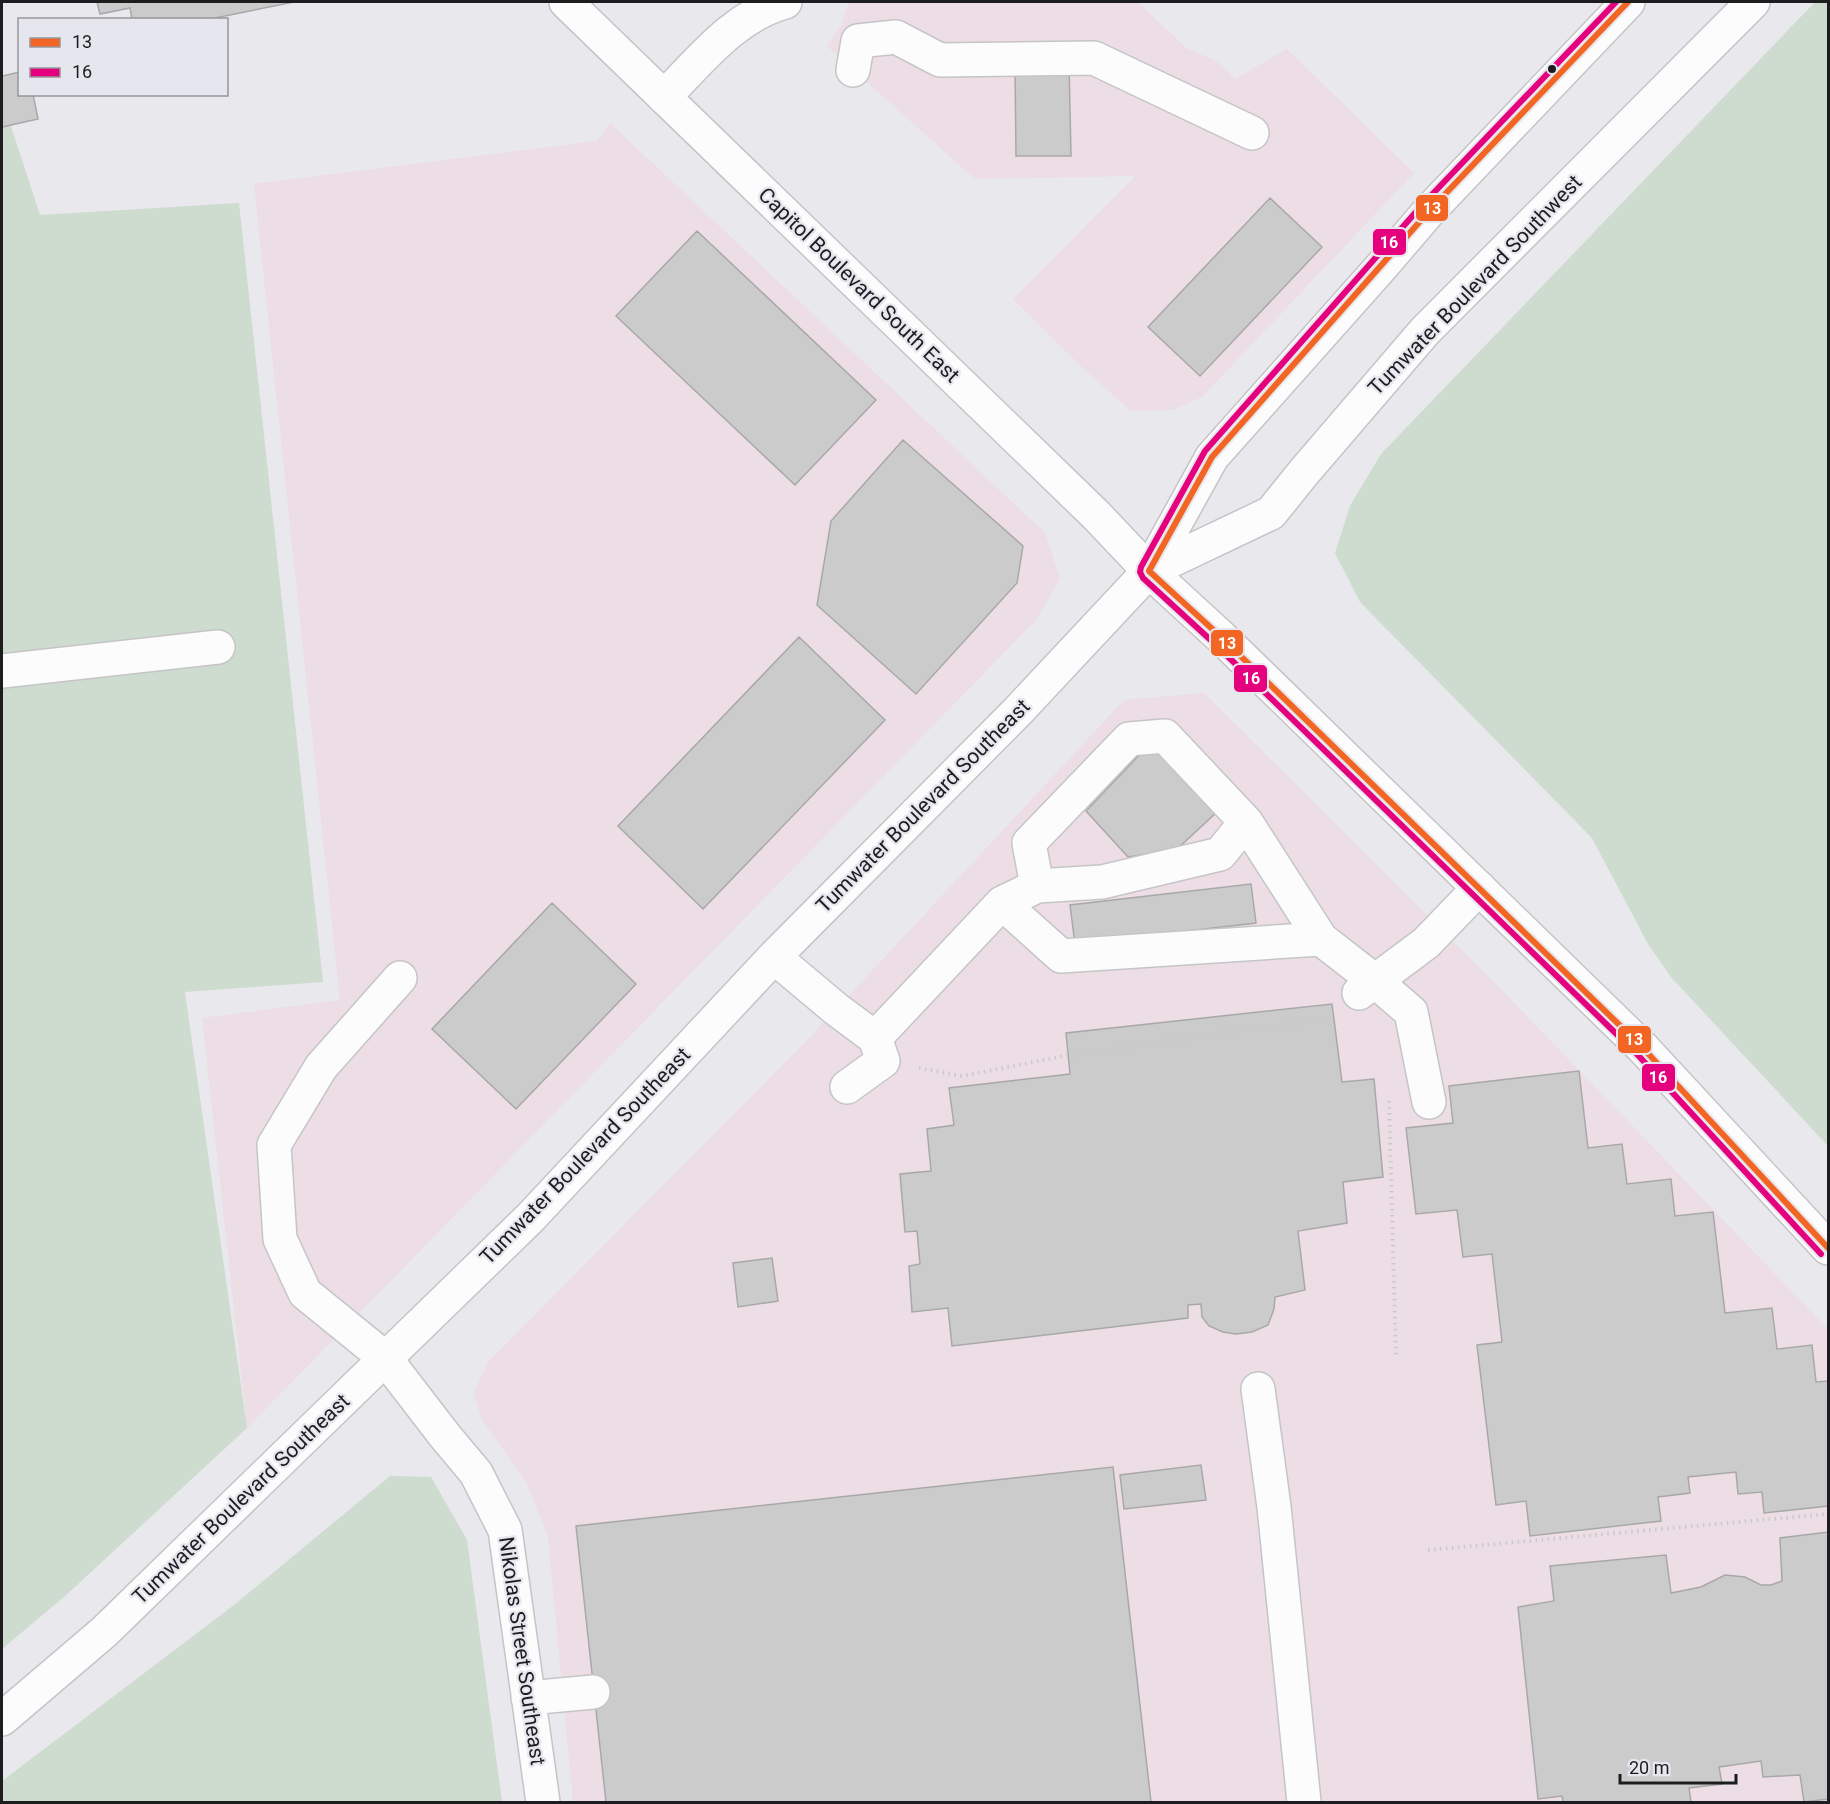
<svg xmlns="http://www.w3.org/2000/svg" width="1830" height="1804" font-family="Roboto,sans-serif">
<style>
.commercial{fill:#ecdee4}
.green{fill:#cedbcf}
.building{fill:#cccbcb;stroke:#a9a8a8;stroke-width:1.5}
.lines{fill:none;stroke-linecap:round;stroke-linejoin:round}
.minor-casing{stroke:#c5c5c8;stroke-width:36}
.major-casing{stroke:#c5c5c8;stroke-width:36}
.path{stroke:#cacaca;stroke-width:4;stroke-dasharray:1.5 4.5;stroke-linecap:butt}
.minor{stroke:#fcfcfc;stroke-width:33}
.major{stroke:#fcfcfc;stroke-width:33}
.bus-1-casing{stroke:#e6e6ef;stroke-width:10}
.bus-2-casing{stroke:#e6e6ef;stroke-width:10}
.bus-1{stroke:#f26522;stroke-width:6}
.bus-2{stroke:#e5007d;stroke-width:6}
.bus-dot{fill:#1d1d20;stroke:#e6e6ef;stroke-width:2}
.labels{text-anchor:middle;dominant-baseline:central;stroke-width:4.5;stroke-linejoin:round;paint-order:stroke}
.street-label{font-size:21px;fill:#1d1d20;stroke:#e6e6ef}
.line-badge{stroke:#e6e6ef;stroke-width:2}
.badge-label{font-size:16px;text-anchor:middle;font-weight:bold;fill:#fff}
</style>
<rect width="100%" height="100%" fill="#e8e8ed"/>
<path class="commercial" d="M849,2h289l48,46 33,14 16,17 52,-30 127,124 -212,224 -30,13 -20,1 -22,-1 -43,-38 -74,-73 122,-123 -160,3 -148,-133 15,-22z
M610,123l435,410 15,46 -25,42 -788,807 -45,-410 138,-18 -86,-816 343,-43z
M1204,693l289,288 335,348v473h-1255l-25,-265 -23,-57 -43,-60 -8,-27 14,-31 327,-330 309,-332z"/>
<path class="green" d="M1815,2h13v1144l-157,-169 -23,-33 -56,-106 -232,-236 -25,-49 15,-47 31,-52z
M2,99l38,116 199,-12 84,779 -138,10 62,436 -183,169 -62,52z
M390,1476l41,1 36,63 35,262h-500v-21l232,-176z"/>
<path class="building" d="M97,2h197l-89,18h-73l-2,-12 -30,6z
M1069,64l2,92h-55l-1,-91z
M20,72v22h13l5,25 -36,8v-51z
M1270,198l52,49 -122,129 -52,-49z
M697,231l179,169 -81,85 -179,-169z
M903,440l120,106 -6,37 -101,111 -99,-89 14,-84z
M799,637l86,83 -182,189 -85,-83z
M1146,748l16,2 56,61 -42,39 -48,7 -42,-46z
M1251,884l5,39 -181,21 -5,-39z
M552,903l84,81 -120,125 -84,-80z
M1332,1004l10,78 32,-3 9,98 -40,5 4,41 -49,8 7,59 -30,7 -1,12 -6,16 -16,7 -16,2 -13,-2 -14,-6 -7,-9 -1,-13 -13,1v13l-236,28 -4,-38 -36,4 -3,-46 11,-2 -3,-33 -12,1 -5,-58 31,-3 -4,-42 27,-4 -5,-37 121,-14 -4,-41z
M1579,1071l9,77 34,-4 5,40 44,-5 4,37 38,-4 12,101 47,-5 5,41 35,-4 4,37 12,-1v125l-64,7 -2,-21 -24,2 -2,-22 -48,5 2,16 -32,4 3,24 -131,15 -4,-35 -30,4 -19,-160 25,-3 -10,-88 -29,3 -6,-47 -41,4 -10,-86 47,-5 -4,-37z
M772,1258l6,43 -40,6 -5,-44z
M1201,1465l5,35 -82,9 -4,-34z
M1113,1467l38,335h-545l-30,-276z
M1828,1532v267l-24,3 -4,-27 -37,2 -2,-16 -42,6 3,17 -33,4 2,14h-128l-1,-6 -24,3 -20,-192 36,-6 -4,-35 116,-11 5,38 30,-6 24,-12 20,2 16,8h10l11,-4 -2,-43z"/>
<g class="lines">
<defs>
<path id="minor" d="M853,70l5,-29 38,-4 44,23 154,-2 158,75
M664,97c36,-36 70,-81 121,-95
M2,671l216,-24
M1037,886l-8,-43 100,-104 36,-3 81,86 75,117 54,42 36,31 18,90
M1002,903l59,53 260,-17
M774,957l62,52 39,29 8,23 -36,26
M400,978l-79,89 -47,78 6,94 25,54 80,65 60,78 31,37 29,57 38,272
M1359,993l67,-50 53,-55
M875,1038l127,-135 35,-17 65,-4 118,-28 26,-32
M1258,1389l16,118 30,295
M528,1698l65,-6
M2,1719l102,-87 426,-414 244,-261 244,-246 131,-140"/>
<path id="major" d="M566,2l530,513 53,56 72,66 421,410 186,201
M1149,571l122,-58 33,-41 121,-141 328,-329
M1149,571l63,-114 170,-191 48,-56 198,-208"/>
</defs>
<use href="#minor" class="minor-casing"/>
<use href="#major" class="major-casing"/>
<path class="path" d="M919,1068l43,8 102,-20 268,-38
M1389,1101l7,257
M1428,1550l400,-36"/>
<use href="#minor" class="minor"/>
<use href="#major" class="major"/>
<defs>
<path id="bus-1" d="M1628,2l-198,208 -218,247 -63,114 72,66 421,410 186,201"/>
<path id="bus-2" d="M1616,2l-193,202 -218,247 -64,116 -1,5 3,6 72,66 421,409 185,201"/>
</defs>
<use href="#bus-1" class="bus-1-casing"/>
<use href="#bus-2" class="bus-2-casing"/>
<use href="#bus-1" class="bus-1"/>
<use href="#bus-2" class="bus-2"/>
</g>
<circle class="bus-dot" cx="1552" cy="69" r="5"/>
<g class="labels">
<g class="street-label">
<text transform="translate(859 285) rotate(44)">Capitol Boulevard South East</text>
<text transform="translate(1475 285) rotate(-46)">Tumwater Boulevard Southwest</text>
<text transform="translate(923 806) rotate(-45)">Tumwater Boulevard Southeast</text>
<text transform="translate(585 1156) rotate(-46)">Tumwater Boulevard Southeast</text>
<text transform="translate(241 1499) rotate(-44)">Tumwater Boulevard Southeast</text>
<text transform="translate(522 1651) rotate(82)">Nikolas Street Southeast</text>
</g>
</g>
<g class="line-badge">
<rect x="1415" y="194" width="34" height="28" rx="6" fill="#f26522"/>
<rect x="1372" y="228" width="35" height="28" rx="6" fill="#e5007d"/>
<rect x="1210" y="629" width="34" height="28" rx="6" fill="#f26522"/>
<rect x="1233" y="664" width="35" height="29" rx="6" fill="#e5007d"/>
<rect x="1617" y="1025" width="35" height="29" rx="6" fill="#f26522"/>
<rect x="1641" y="1063" width="35" height="29" rx="6" fill="#e5007d"/>
</g>
<g class="badge-label">
<text x="1432" y="214">13</text>
<text x="1389" y="248">16</text>
<text x="1227" y="649">13</text>
<text x="1251" y="684">16</text>
<text x="1634" y="1045">13</text>
<text x="1658" y="1083">16</text>
</g>
<rect width="1830" height="1804" fill="none" stroke="#1d1d20" stroke-width="6"/>
<rect x="18" y="18" width="210" height="78" fill="#e6e6ef" stroke="#96969c" stroke-width="1.5"/>
<rect x="30" y="38" width="30" height="9" fill="#f26522" stroke="#96969c" stroke-width="1.5"/>
<text x="72" y="48" font-size="18" fill="#1d1d20">13</text>
<rect x="30" y="68" width="30" height="9" fill="#e5007d" stroke="#96969c" stroke-width="1.5"/>
<text x="72" y="78" font-size="18" fill="#1d1d20">16</text>
<path d="M1620 1774v9h116v-9" fill="none" stroke="#1d1d20" stroke-width="3"/>
<text x="1629" y="1774" font-size="18" fill="#1d1d20" stroke="#e6e6ef" stroke-width="4.5" paint-order="stroke">20 m</text>
</svg>
